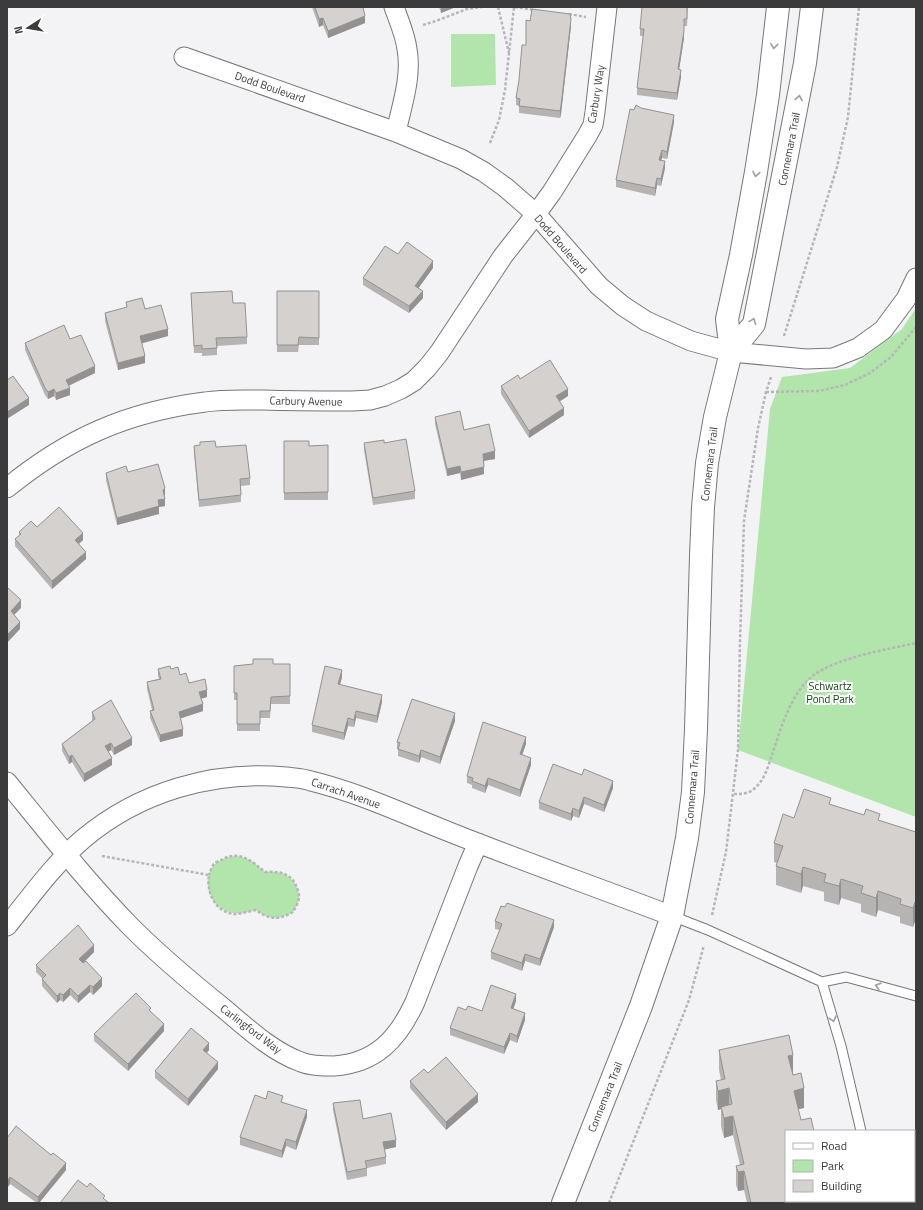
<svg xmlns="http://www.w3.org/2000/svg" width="923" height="1210" font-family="'Titillium Web',sans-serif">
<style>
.green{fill:#b1e5ac}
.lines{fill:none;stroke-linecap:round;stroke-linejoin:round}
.lane-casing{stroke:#77777a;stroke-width:11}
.street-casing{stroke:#77777a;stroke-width:21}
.secondary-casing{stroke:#77777a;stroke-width:24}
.path{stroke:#b6b6b8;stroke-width:2.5;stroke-dasharray:3 2;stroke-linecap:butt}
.lane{stroke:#fff;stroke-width:9}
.street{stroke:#fff;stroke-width:19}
.secondary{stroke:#fff;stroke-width:22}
.wall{fill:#b6b4b2}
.shaded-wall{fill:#949291}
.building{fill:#d4d1cf;stroke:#949291}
.oneway{stroke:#9d9d9e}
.labels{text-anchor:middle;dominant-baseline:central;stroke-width:4;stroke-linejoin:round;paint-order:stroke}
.street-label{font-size:11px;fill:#3b3b3c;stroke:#fff}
.park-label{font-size:11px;fill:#0f460d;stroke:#fff}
</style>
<rect width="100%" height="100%" fill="#f3f3f6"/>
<path class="green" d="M451,34h44l1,51 -45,2z
M916,308v509l-178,-67 32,-341 12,-32 68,-9 52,-39z
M235,856c15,2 19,7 30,16 14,-1 26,1 32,16 1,2 2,6 2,9 0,5 -4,11 -6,15 -14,8 -24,8 -37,-2 -9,2 -18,5 -27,2 -19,-5 -29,-34 -14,-48 5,-5 14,-7 20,-8z"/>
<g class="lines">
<defs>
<path id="lane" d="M672,916l36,14 114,52 24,-5 70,19
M822,982l19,64 20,85
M902,1201l3,2"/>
<path id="street" d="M394,7c5,14 11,27 13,42 5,27 -5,56 -11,83
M184,57l212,75 65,27 23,13 21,15 31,27 63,72 24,20 23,15 45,20 40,11 75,7 27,-1 25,-10 25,-18 23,-31 10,-21
M7,488c61,-50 120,-76 198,-86 19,-3 39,-2 58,-2 30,1 59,1 89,1l18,-1 15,-4 16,-7 13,-8 13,-13 12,-15 64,-97 33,-42 16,-22 35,-56 6,-11 2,-13 12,-105
M7,782c40,49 80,100 124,145 29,29 60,55 91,80 24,20 49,44 79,55 10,4 22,4 33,4 42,-3 64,-27 81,-64l53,-136 10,-23
M7,926c24,-30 47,-62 76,-87 56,-47 130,-69 203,-62 8,1 17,1 25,4 49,12 95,34 141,52 73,29 147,55 220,83"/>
<path id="secondary" d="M731,352l23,-28 51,-261 7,-56
M563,1203l78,-197 31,-90 15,-78 6,-46 3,-63 5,-173 2,-49 4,-44 8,-46 16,-65 -4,-33 14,-64 15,-83 12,-77 10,-88"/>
</defs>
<use href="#lane" class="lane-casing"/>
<use href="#street" class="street-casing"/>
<use href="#secondary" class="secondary-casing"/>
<path class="path" d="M498,7l11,46
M515,7l19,3
M569,14l17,3
M423,25l13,-4 31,-12 15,-2
M490,143l9,-23 6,-30 9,-83
M784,336l53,-169 11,-50 11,-110
M766,392l53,-1 26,-6 25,-12 21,-16 25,-30
M734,794c8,0 16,0 22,-7 9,-8 12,-21 16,-32 9,-27 19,-63 42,-80 22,-17 74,-26 102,-32
M102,856l107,19c-3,17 6,37 25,39 7,0 16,-3 22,-4 13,10 23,10 37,2 2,-4 6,-10 6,-15 0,-3 -1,-7 -2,-9 -5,-15 -18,-17 -32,-16 -12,-10 -25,-22 -42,-13 -2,1 -7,3 -9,5 -2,2 -4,8 -5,11
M712,915l14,-63 12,-102 2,-109 4,-120 14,-93 8,-36 5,-15
M609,1203l80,-203 15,-55"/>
<use href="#lane" class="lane"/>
<use href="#street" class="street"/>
<use href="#secondary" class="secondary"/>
</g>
<path class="wall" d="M312,7h51l2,16 -37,15 -5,-13 -4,2z
M439,7h17l-15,6z
M688,7l-1,19h-3v12l-5,31 2,8 -4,23 -40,-5v-7l6,-52h-3v-7z
M571,26l-10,88 -1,4 -41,-5v-7l-3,-1v-7l10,-53z
M674,122l-7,37 -5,-1 -1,2 4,8 -4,18 -4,-1 -2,11 -39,-9v-7z
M398,254l35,14 -15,20 5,10 -14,15 -46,-28v-7z
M277,291h42v54h-20l-1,7h-21z
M191,293l42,10 14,34v7l-30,2v9l-15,1v-3h-8z
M126,302l19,7 23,27 -27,7 4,20 -27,7 -13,-49v-8l21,-5z
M70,339l25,34 -27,13 2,9 -14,5 -2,-4 -6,3 -3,-4 -20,-45v-7z
M520,379l48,17 -9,5 5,14 -35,23 -28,-44v-8z
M435,417l29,13 31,29 -12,2 1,13 -23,6 -1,-7 -13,3 -12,-52z
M284,441l25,5 19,-1v55h-44z
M200,442l16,5 34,31v7l-9,1v16l-42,5 -5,-54v-7l6,-1z
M364,443h20l31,48v8l-42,6 -9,-55z
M128,472l37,23 -1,1 1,10 -6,1v7l-42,11 -11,-45v-7z
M37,527l46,13 -4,4 7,15 -34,30 -37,-43v-7l4,-3v-4z
M273,664h17v40h-19l-1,14h-10v13h-23v-31h-3v-34z
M158,669h13l9,6 9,8 18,14 -6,2 2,12 -22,7 2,18 -23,6 -10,-24v-7l2,-1 -5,-21v-7l12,-3 -1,-3z
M342,677l-2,8 42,17 -5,21 -21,-5 -2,9 -6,-1 -4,14 -32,-8v-7z
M92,712l40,33 -18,10 -3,-5 -3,2 4,13 -28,17 -12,-20 -3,2 -7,-13v-7l30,-23z
M455,721l-15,43 -19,-7 -2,6 -21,-7v-6l-1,-1v-7z
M526,744l-4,11 9,10 -11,32 -32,-12 -3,8 -13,-5v-3l-5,-2v-7z
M613,788l-9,24 -20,-8 -5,14 -6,-2 -2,5 -32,-12v-7z
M831,805l85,27v-1v91l-1,-1 -2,6 -13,-4v-6l-22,-7 -2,7 -15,-5v-8l-20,-6 -2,7 -15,-4v-9l-21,-6 -2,7 -25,-8v-19l1,-3 -3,-1v-19l20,-25z
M495,921l59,6 -14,39 -15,-5 -3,10 -31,-12v-7l9,-22 -5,-1z
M94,952l-11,11 19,23 -9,9 -3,-3 -12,11 -8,-8 -7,7 -3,-2 -3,3 -15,-17v-8l-6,-6v-7z
M516,1001l-3,8 12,11 -8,23 -7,-3 -6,14 -54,-19v-7l16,-18 16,1z
M151,1013l13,18 -36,40 -34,-30v-7z
M209,1050l-2,3 11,16 -30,37 -33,-28v-7z
M719,1050l74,24 11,34 -6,1 -12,22 42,70v2h-81l-3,-13 -6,1 -2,-6v-19l4,-1 -7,-30 -9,3 -3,-12v-17l-3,1 -2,-10v-19l5,-1 -2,-10z
M428,1073l50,29 -32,28 -36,-42v-7z
M266,1099l17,3 24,15 -11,33 -10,-4 -4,12 -42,-13v-8z
M333,1103l30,16 33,28 -12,2 2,8v7l-19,4v8l-20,4 -14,-70z
M7,1138l59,32 -27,33h-2l-27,-19 -3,4z"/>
<path class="shaded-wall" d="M441,7h15l-15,6z
M365,16v7l-37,15v-7z
M323,18v7l-4,2v-8z
M571,19v7l-10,88 -1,4v-7z
M684,31v7l-6,39v-8z
M681,70v7l-4,23v-7z
M674,115v7l-7,37v-7z
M662,150v8l-3,9v-7z
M665,161v7l-4,18v-7z
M657,178v7l-2,11v-8z
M433,261v7l-18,25v-7z
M423,291v7l-14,15v-7z
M168,329v7l-28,8v-8z
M145,356v7l-27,7v-7z
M95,366v7l-29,14v-7z
M70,388v7l-14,5v-7z
M54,389v7l-6,3v-7z
M568,389v7l-12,8v-8z
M29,398v7l-22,14v-7z
M564,408v7l-35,23v-7z
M495,451v8l-12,2v-7z
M460,466v7l-13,3v-7z
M484,467v7l-23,6v-8z
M165,488v7l-2,2v-7z
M165,499v7l-6,1v7l-42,11v-7l41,-18z
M83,533v7l-8,7v-7z
M86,552v7l-34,30v-8z
M21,600v8l-10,10v-7z
M20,622v7l-13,14v-8z
M342,670v7l-4,14v-7z
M207,690v7l-8,2v-7z
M382,695v7l-5,21v-7z
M203,704v7l-24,8v-7z
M356,711v7l-2,9v-7z
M455,713v8l-15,43v-7z
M348,718v8l-4,14v-7z
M183,729v7l-23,6v-7z
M526,737v7l-6,17v-7z
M132,738v7l-18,10v-7z
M111,743v7l-6,4v-8z
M421,750v7l-2,6v-7z
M72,755v7l-3,2v-7z
M112,758v7l-28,17v-8z
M531,758v7l-11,32v-7z
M488,778v7l-3,8v-7z
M613,781v7l-9,24v-7z
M584,797v7l-5,14v-7z
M573,808v8l-2,5v-7z
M803,867v19l-2,7v-19z
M841,879v19l-2,7v-19z
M878,891v19l-2,7v-19z
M915,902v19l-2,6v-19z
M554,920v7l-14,39v-7z
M94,945v7l-15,15v-8z
M525,954v7l-3,10v-8z
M102,978v8l-9,9v-8z
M90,985v7l-12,11v-7z
M70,988v7l-7,7v-7z
M60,993v7l-3,3v-7z
M516,994v7l-5,15v-8z
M525,1013v7l-8,23v-7z
M164,1024v7l-36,40v-7z
M510,1033v7l-6,14v-7z
M209,1043v7l-6,7v-7z
M793,1055v19l-5,1v-19z
M218,1062v7l-30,37v-7z
M729,1088v19h-8v2l-3,1v-19z
M804,1088v20l-10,2v-19z
M478,1094v8l-32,28v-8z
M307,1110v7l-11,33v-8z
M733,1116v19l-9,3v-20z
M286,1139v7l-4,12v-7z
M396,1140v7l-13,3v-8z
M66,1163v7l-27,33h-1v-6z
M744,1171v19l-6,1v-19z
M10,1177v7l-3,4v-7z
M819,1201h9v2h-9z"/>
<path class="building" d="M315,7h48l2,9 -37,15 -5,-13 -4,1z
M642,7h45v12h-3v12l-6,38 3,1 -4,23 -40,-5 7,-59h-4z
M532,9l38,5 1,5 -10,87 -1,5 -41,-5 1,-7 -4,-1 3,-18 3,-35h4v-25l4,1z
M636,105l5,3 33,7 -7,37 -5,-2 -3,10 6,1 -4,18 -4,-1 -2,10 -39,-8 14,-71 4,1z
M407,242l26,19 -18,25 8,5 -14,15 -46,-28 22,-32 13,8z
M232,291l1,12h12l2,34 -31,1 1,10 -15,1v-4l-8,1 -3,-53z
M277,291h42v47l-20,-1 -1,8h-21z
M142,298l3,11 16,-4 7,24 -28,7 5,20 -27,7 -13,-50 22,-6 -1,-5z
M64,325l6,14 11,-4 14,31 -29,14 4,8 -14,5 -2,-4 -6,3 -3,-4 -20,-45z
M550,360l18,29 -12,7 8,12 -35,23 -28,-45 17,-11 2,4z
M13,376l16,22 -22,14v-32z
M460,411l4,19 25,-6 6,27 -12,3 1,13 -23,5 -1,-6 -13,3 -12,-52z
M406,439l9,52 -42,7 -9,-55 20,-3v3z
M215,441l1,6 30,-2 4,33 -10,1 1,16 -42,5 -5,-54 6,-1v-3z
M284,441h25v5l19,-1v47l-44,1z
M158,464l7,24 -2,2 2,9 -7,1 1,6 -42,12 -11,-45 20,-7 2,6z
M59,507l24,26 -8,7 11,12 -34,29 -37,-42 6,-5 -2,-2 12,-11 6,6z
M7,587l14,13 -10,11 9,11 -13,13z
M253,659h20v5h17v32l-19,1 -1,14h-10v13h-23v-31h-3v-27l19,-2z
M170,666l1,3 7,-2 2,8 6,-2 3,10 16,-4 2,11 -8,2 4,12 -24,8 4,17 -23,6 -10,-24 4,-1 -7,-28 14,-3 -3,-10z
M325,666l17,4 -4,14 44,11 -5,21 -21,-5 -2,9 -6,-2 -4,15 -32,-8z
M412,699l43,14 -15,44 -19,-7 -2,6 -21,-7 2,-6 -3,-1z
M111,700l21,38 -18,10 -3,-5 -6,3 7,12 -28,16 -12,-19 -3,2 -7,-13 33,-25 -3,-7z
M483,722l43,15 -6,17 11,4 -11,32 -32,-12 -3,8 -13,-5 1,-3 -6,-2z
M553,764l29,11 2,-6 29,12 -9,24 -20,-8 -5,14 -6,-3 -2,6 -32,-12z
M804,789l27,9 -2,6 35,11 2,-6 14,5 -2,6 38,12v-1v72l-1,-1 -2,6 -13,-4 1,-5 -23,-8 -2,7 -15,-5 2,-7 -22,-7 -2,7 -15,-4 2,-8 -23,-7 -2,7 -25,-8 7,-20 -9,-3 9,-29 11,4z
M507,903l47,17 -14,39 -15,-5 -3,9 -31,-11 11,-28 -7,-3 6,-15 4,1z
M78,925l16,20 -15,14 4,4 3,-2 16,17 -9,9 -3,-2 -12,11 -8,-8 -7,7 -3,-2 -3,3 -15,-17 4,-4 -10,-10z
M491,985l25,9 -5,14 14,5 -8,23 -7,-3 -6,14 -54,-19 8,-21 8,3 2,-4 14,5z
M136,993l15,15 -2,2 15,14 -36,40 -34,-30z
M191,1028l18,15 -6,7 15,12 -30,37 -33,-28z
M789,1035l4,20 -5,1 5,19 8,-2 3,15 -10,3 7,29 10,-2 3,13h-28v70h34l1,2h-70l-7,-32 -6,1 -2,-6 8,-2 -11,-48 -9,2 -3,-11 11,-3 -3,-16 -11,3 -2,-10 9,-2 -6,-29z
M446,1057l32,37 -32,28 -36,-41 14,-12 4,4z
M268,1091l15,5 -2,6 26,8 -11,32 -10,-3 -4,12 -42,-14 15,-42 11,4z
M360,1100l3,19 28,-6 5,27 -13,2 3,15 -21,4 2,7 -20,4 -14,-69z
M16,1126l35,29 2,-2 13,10 -28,34 -28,-20 -3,4v-43z
M78,1180l9,7 3,-4 15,13 -2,2 6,5h-49z"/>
<defs><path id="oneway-chevron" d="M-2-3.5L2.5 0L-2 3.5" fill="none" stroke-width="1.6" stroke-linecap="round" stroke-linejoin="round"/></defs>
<g class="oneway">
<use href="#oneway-chevron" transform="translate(774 46) rotate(96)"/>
<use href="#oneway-chevron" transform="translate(799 98) rotate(-79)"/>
<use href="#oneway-chevron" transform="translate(756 174) rotate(100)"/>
<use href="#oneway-chevron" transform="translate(753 321) rotate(-69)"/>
<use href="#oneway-chevron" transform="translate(878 986) rotate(-164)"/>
<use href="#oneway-chevron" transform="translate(833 1019) rotate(74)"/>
</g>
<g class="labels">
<g class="street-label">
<text transform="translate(270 87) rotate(19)">Dodd Boulevard</text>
<text transform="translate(596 94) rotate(-81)">Carbury Way</text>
<text transform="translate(789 149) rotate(-79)">Connemara Trail</text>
<text transform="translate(561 244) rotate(49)">Dodd Boulevard</text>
<text transform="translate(306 401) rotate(1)">Carbury Avenue</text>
<text transform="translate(709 464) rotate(-83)">Connemara Trail</text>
<text transform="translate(692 787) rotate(-85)">Connemara Trail</text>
<text transform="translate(346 793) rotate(19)">Carrach Avenue</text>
<text transform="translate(251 1029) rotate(37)">Carlingford Way</text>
<text transform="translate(605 1097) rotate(-68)">Connemara Trail</text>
</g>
<g class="park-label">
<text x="830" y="686">Schwartz<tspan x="830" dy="13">Pond Park</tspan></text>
</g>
</g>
<rect width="923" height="1210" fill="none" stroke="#3b3b3c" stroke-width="16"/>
<rect x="785" y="1130" width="130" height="72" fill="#ffffff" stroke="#b1b1b1"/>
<rect x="793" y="1143" width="20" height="6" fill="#ffffff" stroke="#b1b1b1"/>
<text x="821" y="1150" font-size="12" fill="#3b3b3c">Road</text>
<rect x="793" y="1160" width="20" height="12" fill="#b1e5ac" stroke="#b1b1b1"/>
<text x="821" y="1170" font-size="12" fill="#3b3b3c">Park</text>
<rect x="793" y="1180" width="20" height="12" fill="#d4d1cf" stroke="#b1b1b1"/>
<text x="821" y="1190" font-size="12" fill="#3b3b3c">Building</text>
<g transform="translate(28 28) rotate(258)" stroke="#ffffff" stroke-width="3" paint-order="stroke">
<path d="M0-3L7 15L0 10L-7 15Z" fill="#3b3b3c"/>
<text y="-6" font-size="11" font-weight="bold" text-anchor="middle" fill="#3b3b3c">N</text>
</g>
</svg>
